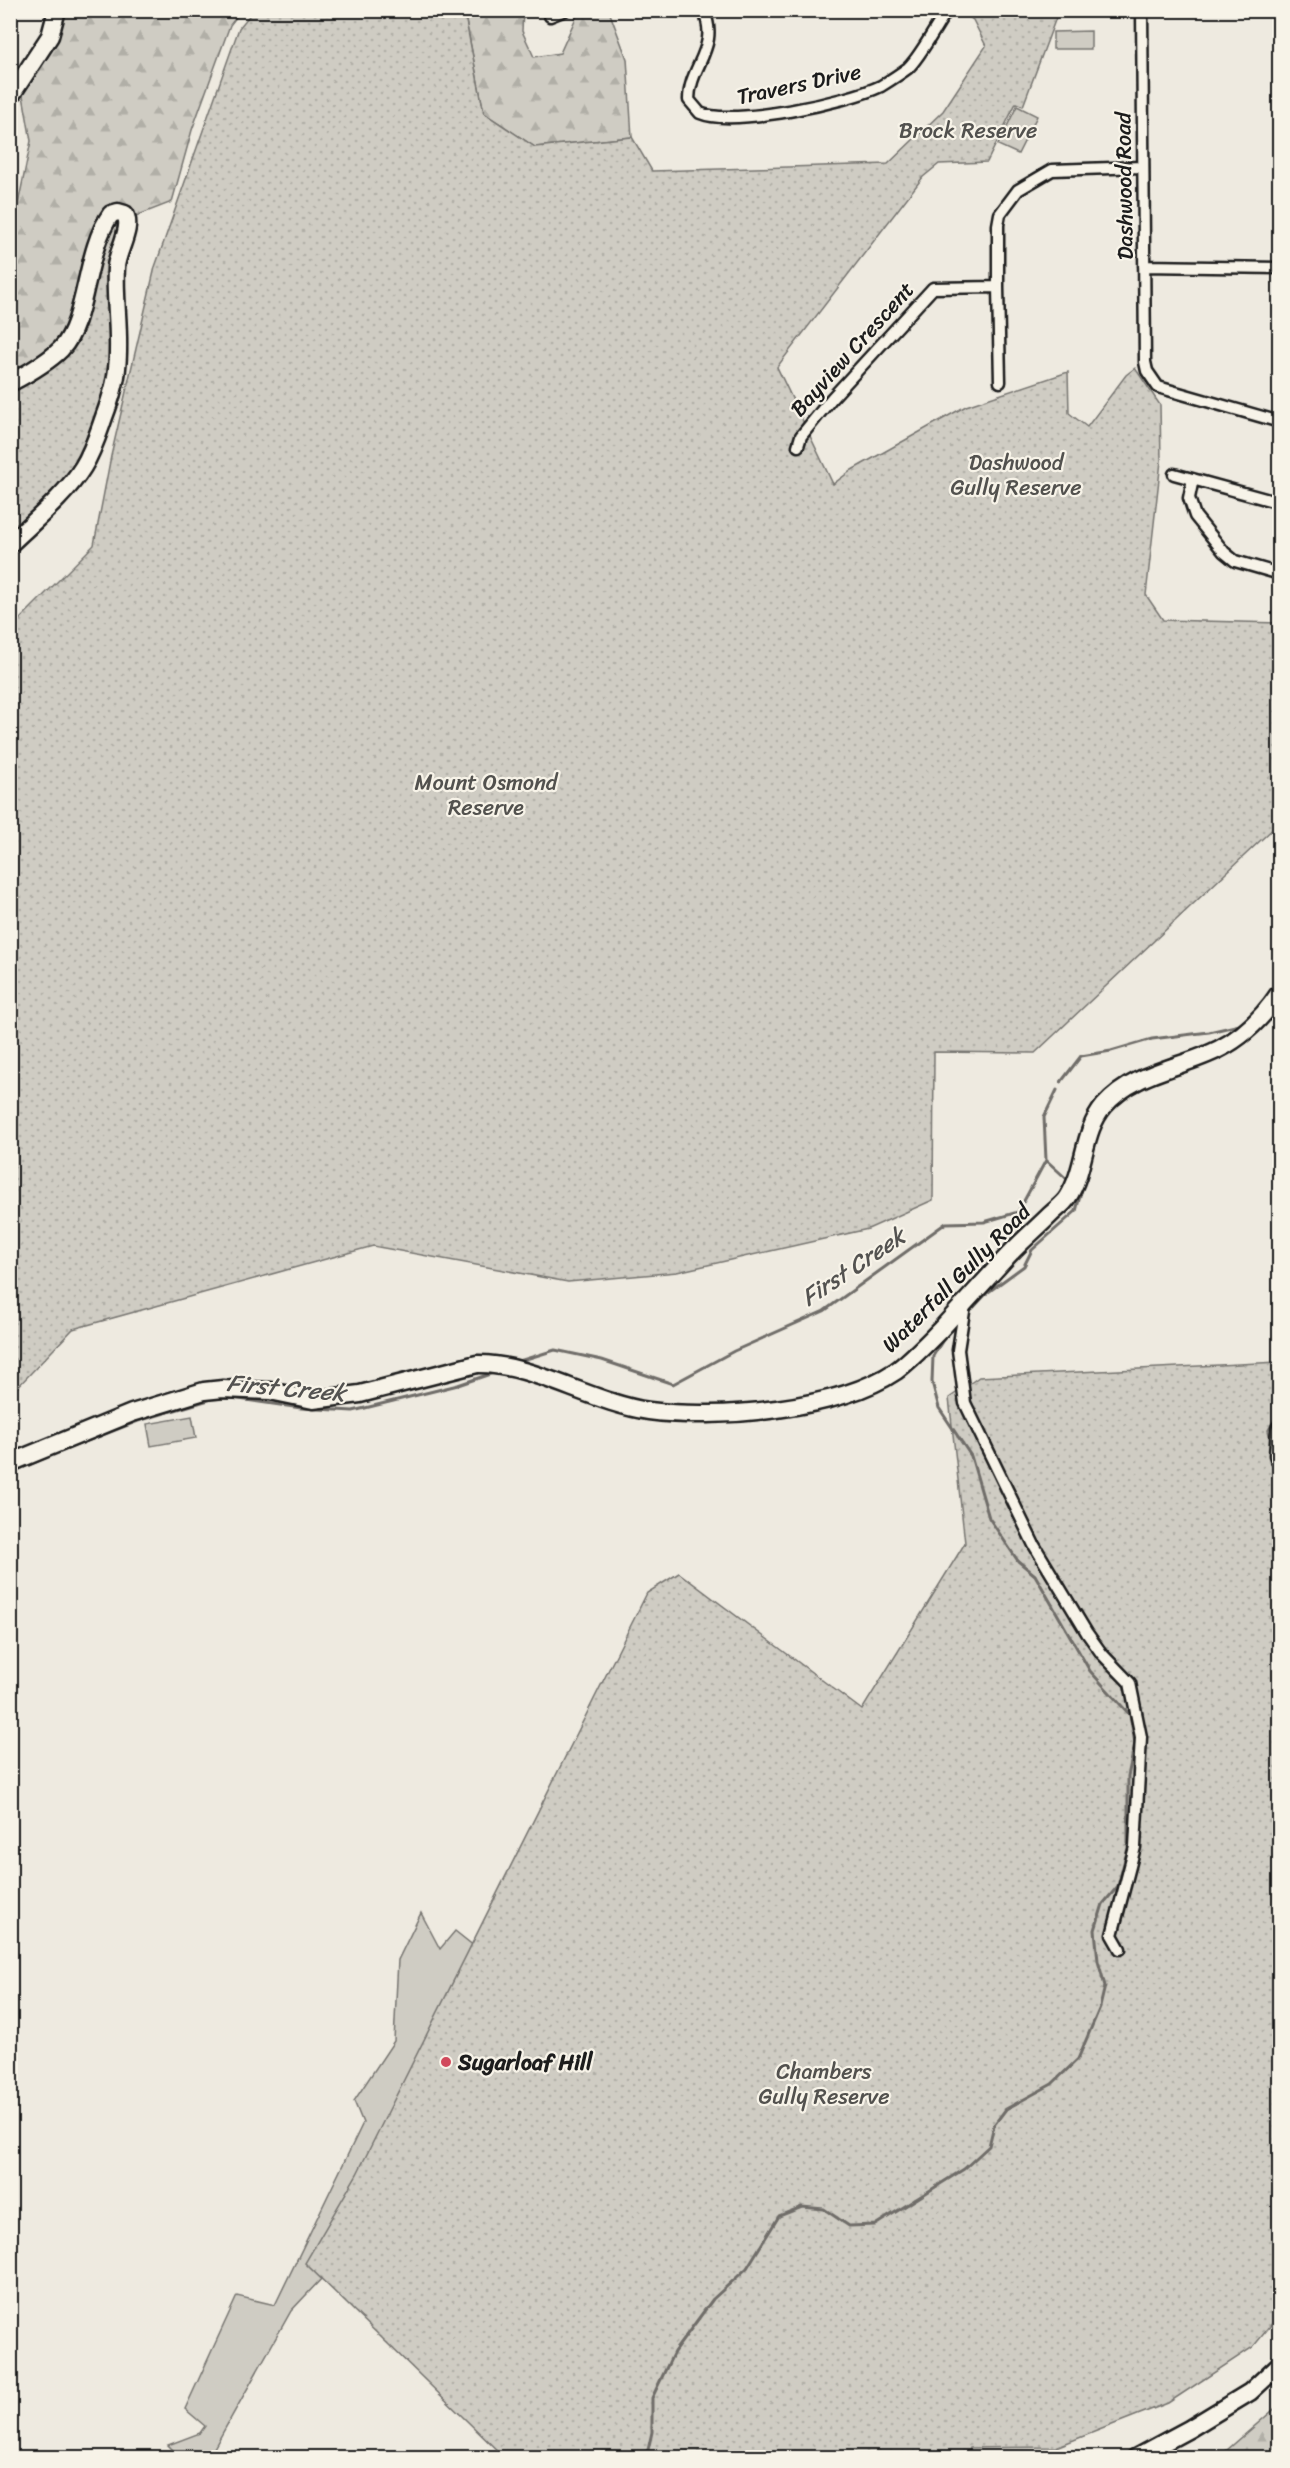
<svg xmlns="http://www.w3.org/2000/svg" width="1290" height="2468" font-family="Sriracha,sans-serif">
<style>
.grass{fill:#cfccc3;stroke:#767470;stroke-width:1.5}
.forest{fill:url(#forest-firs);stroke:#767470;stroke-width:1.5}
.park{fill:url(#park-dots);stroke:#767470;stroke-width:1.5}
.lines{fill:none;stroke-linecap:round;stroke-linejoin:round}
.stream{stroke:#6f6d69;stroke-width:3}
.street-casing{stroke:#1c1c1c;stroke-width:15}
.secondary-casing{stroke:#1c1c1c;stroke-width:21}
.street{stroke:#f7f3e8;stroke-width:10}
.secondary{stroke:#f7f3e8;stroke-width:16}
.poi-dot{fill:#d1495b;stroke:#f7f3e8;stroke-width:2}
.labels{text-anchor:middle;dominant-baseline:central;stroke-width:4.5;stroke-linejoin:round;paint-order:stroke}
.street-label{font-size:22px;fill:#1c1c1c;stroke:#f7f3e8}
.park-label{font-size:22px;fill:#52514e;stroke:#f7f3e8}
.poi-label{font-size:22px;font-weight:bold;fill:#1c1c1c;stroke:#f7f3e8;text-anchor:start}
.water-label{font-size:24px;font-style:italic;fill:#535250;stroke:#f7f3e8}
</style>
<defs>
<pattern id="forest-firs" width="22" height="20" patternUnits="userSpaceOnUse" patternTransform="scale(1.5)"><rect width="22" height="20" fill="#cfccc3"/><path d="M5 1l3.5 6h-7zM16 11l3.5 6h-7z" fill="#b1afa7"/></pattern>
<pattern id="park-dots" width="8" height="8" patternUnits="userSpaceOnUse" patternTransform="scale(1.5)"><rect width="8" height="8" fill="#cfccc3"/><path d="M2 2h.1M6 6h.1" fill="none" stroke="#b1afa7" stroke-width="1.8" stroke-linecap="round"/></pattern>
</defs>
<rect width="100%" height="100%" fill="#eeeae0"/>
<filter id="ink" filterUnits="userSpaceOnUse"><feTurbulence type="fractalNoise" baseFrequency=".0167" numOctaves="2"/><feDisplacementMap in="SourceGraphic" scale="12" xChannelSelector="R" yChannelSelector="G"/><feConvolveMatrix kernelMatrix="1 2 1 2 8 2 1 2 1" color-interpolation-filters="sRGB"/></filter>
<g filter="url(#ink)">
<path class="grass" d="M1091,31v18h-38v-17z
M1017,106l20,10 -19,38 -20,-9z
M192,1416l4,22 -45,8 -4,-22z
M421,1913l19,36 15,-18 74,59 -159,237 -79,84 -82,146h-29l-12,-12 32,-12 5,-7 -20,-17 52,-113 38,9 88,-182 -9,-22 40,-60 4,-81z"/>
<path class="forest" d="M57,11h184l-11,14 -38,105 -20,72 -44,17 -9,30 -108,170v-181l20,-97 -10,-57z
M464,11h59l-1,20 12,26 26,-4 19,-42h30l18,48 5,78 -97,10 -51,-34z
M1279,2405v52h-60z"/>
<path class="park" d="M253,11h211l20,102 51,34 97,-10 20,34 236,-7 55,-53 43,-65 -13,-26 -12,-9h84l12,4 -34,91 -7,-3 -29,59 -48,2 -16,13 -146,190 56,117 19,-14 114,-64 102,-34 1,41 18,14 39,-52 9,-7 25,37 1,56 -15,134 17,25 116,3v200l-244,230 -101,-1 -1,148 -65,29 -191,43 -109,10 -195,-36 -300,83 -62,65v-766l83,-83 17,-89 44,-189 84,-239z
M111,214l16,11 -8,111 -26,112 -82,96v-161l50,-34z
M1279,1362v48l-11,20 12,54v830l-27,33 -85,56 -112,44 -86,1 -2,10 -464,-1 -199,-194 52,-89 290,-581 32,-20 183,137 103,-167 -16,-145 30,-21z"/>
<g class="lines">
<path class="stream" d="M1270,1017l10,-2
M1061,1082l20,-26 30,-5 41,-12 57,-7 35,-8
M1046,1160l23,21
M973,1308l14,-15 37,-27 8,-16 44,-39 5,-19 -3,-2
M516,1362l39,-12 47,10 71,24 61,-33 90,-40 122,-88 38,-1 34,-10 28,-52 -2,-43 13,-27
M59,1452l79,-31 74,-22 20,-1 69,10 52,3 105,-26 35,-12
M10,1473l37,-16
M638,2458l10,-8 4,-18v-34l22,-46 39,-53 34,-31 32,-52 23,-9 22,2 25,17 26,-1 89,-56 25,-23 5,-21 12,-16 46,-25 26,-25 22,-52 5,-21 -7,-25 -3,-31 8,-26 15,-18 10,-38v-72l7,-33 -5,-28 -40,-44 -55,-96 -17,-14 -29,-43 -18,-62 -32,-48 -7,-26 1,-26 13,-21"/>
<defs>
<path id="street" d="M703,10c18,37 -14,56 -14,90l11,13c32,14 148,-11 181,-27 8,-5 19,-12 27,-18 12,-11 29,-43 39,-58
M1142,10l3,352 2,9 11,16 122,35
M550,16l15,-6
M1144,266l136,2
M998,287l2,95
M798,446l3,-10 31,-38 101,-110 65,-1v-62l2,-11 18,-24 34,-20 90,-3
M1174,474l106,29
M1193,479l-4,19 6,18 29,36 11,9 45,13
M965,1305l-7,45 7,53 69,142 53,88 15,21 28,29 11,54 -6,110 -23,88 8,14"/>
<path id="secondary" d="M10,97l40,-61 7,-26
M10,383c17,-9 37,-20 51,-34 27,-28 23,-97 50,-135l7,-2 7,2c8,14 -8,37 -9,53 -2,34 5,67 1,101 -1,16 -7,33 -13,49 -6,17 -11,34 -21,50 -18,29 -48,53 -73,77
M1280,1429l-2,26 2,4
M10,1463l122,-50 72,-22 19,-2 47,2 43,9 47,-6 117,-30c55,-1 115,39 172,47 69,9 189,-1 247,-40 16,-12 30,-27 44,-41 21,-23 43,-47 64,-70 14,-16 31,-30 46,-45 6,-6 14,-11 18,-18 18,-28 14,-65 36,-91 29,-34 78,-38 115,-57 26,-13 45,-33 61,-57
M1135,2458l54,-29 61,-37 30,-28"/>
</defs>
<use href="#street" class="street-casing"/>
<use href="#secondary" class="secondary-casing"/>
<use href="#street" class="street"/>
<use href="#secondary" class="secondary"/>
</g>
</g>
<circle class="poi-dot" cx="446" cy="2062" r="6"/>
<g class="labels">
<g class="street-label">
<text transform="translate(799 84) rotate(-12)">Travers Drive</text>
<text transform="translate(1124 186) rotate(-91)">Dashwood Road</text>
<text transform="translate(852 349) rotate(-48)">Bayview Crescent</text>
<text transform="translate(956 1278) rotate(-45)">Waterfall Gully Road</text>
</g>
<g class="park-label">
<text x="968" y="130">Brock Reserve</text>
<text x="1016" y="462">Dashwood<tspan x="1016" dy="25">Gully Reserve</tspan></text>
<text x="486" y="782">Mount Osmond<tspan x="486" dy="25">Reserve</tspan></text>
<text x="824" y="2071">Chambers<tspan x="824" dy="25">Gully Reserve</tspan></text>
</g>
<g class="poi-label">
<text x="458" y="2062">Sugarloaf Hill</text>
</g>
<g class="water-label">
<text transform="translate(853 1267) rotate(-34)">First Creek</text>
<text transform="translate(286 1388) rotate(5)">First Creek</text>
</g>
</g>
<rect width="1290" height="2468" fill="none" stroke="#f7f3e8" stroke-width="36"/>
<rect x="18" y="18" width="1254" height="2432" fill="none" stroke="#1c1c1c" stroke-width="2" filter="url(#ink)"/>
</svg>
